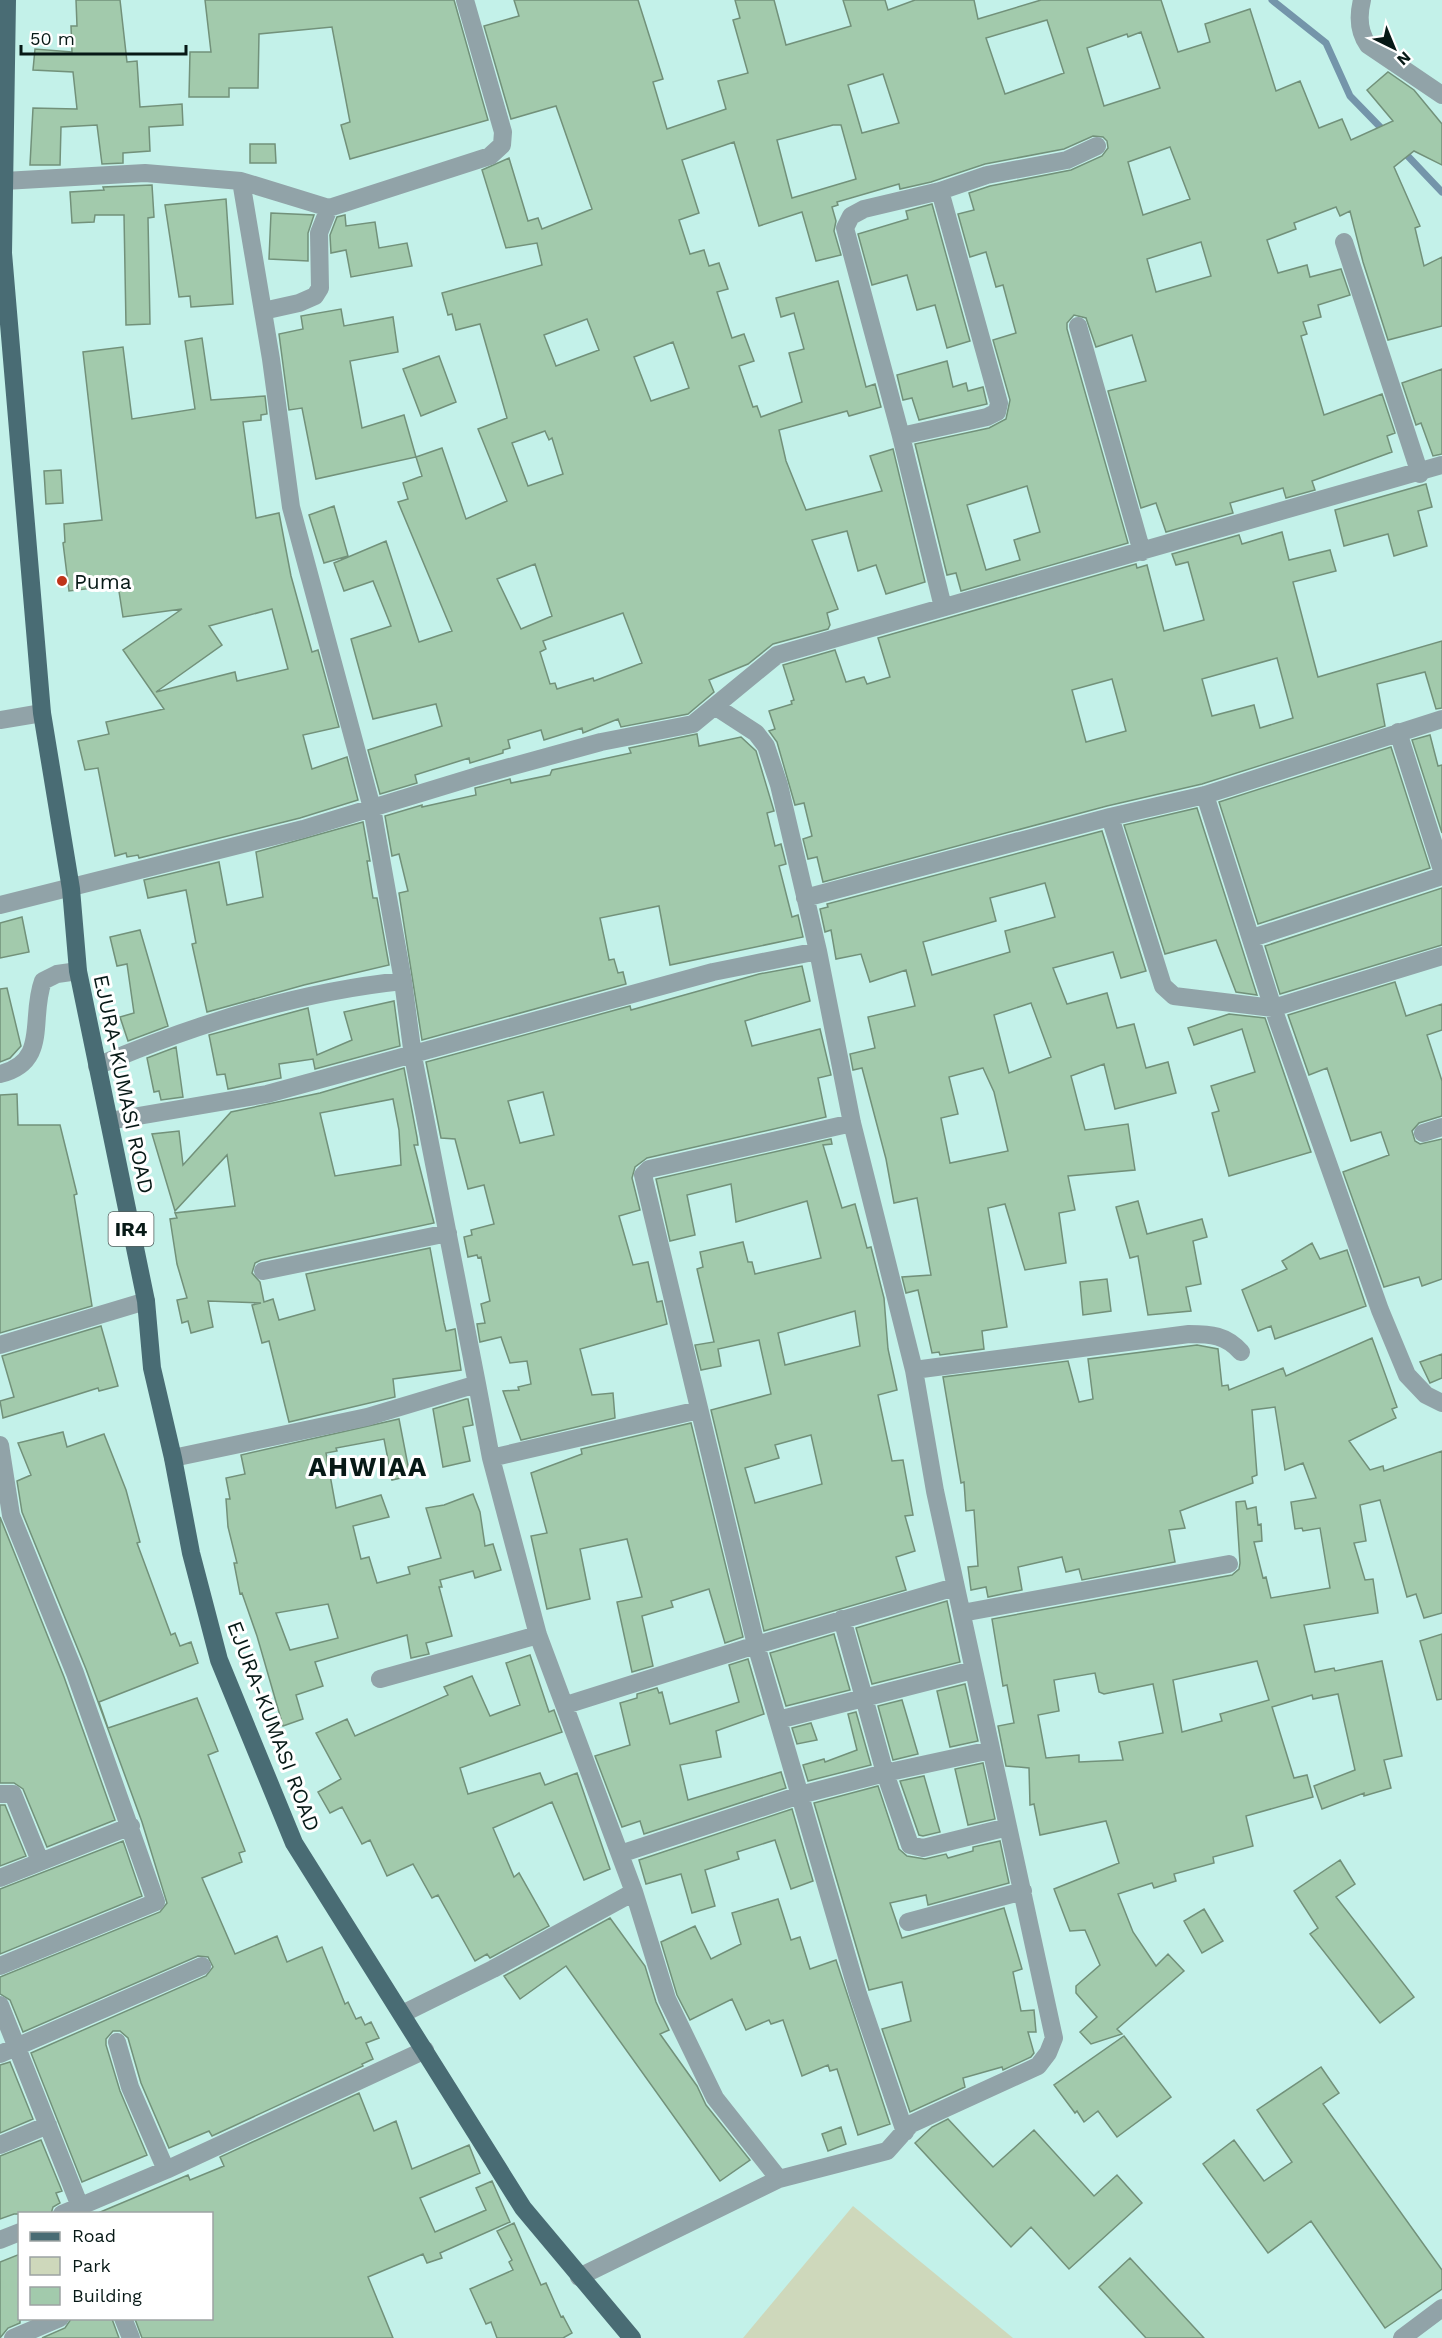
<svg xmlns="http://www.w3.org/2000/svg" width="1442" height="2338" font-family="'Work Sans',sans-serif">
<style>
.green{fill:#ced8bb}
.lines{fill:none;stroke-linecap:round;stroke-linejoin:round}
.stream{stroke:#7495aa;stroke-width:7}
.building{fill:#a2caac;stroke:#72917a;stroke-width:1.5;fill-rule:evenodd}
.minor{stroke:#91a3a8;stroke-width:18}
.primary{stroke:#496c74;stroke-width:18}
.poi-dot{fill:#bf341a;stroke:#fff;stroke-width:2}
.labels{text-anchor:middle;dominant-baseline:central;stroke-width:6;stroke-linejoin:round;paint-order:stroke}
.shield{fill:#fff;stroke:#515e5c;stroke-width:1.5}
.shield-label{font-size:20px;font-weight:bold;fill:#071916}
.poi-label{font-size:21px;fill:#071916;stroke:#fff;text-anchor:start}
.street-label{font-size:21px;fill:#071916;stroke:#fff}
.district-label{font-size:27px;font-weight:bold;letter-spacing:1.5px;fill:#071916;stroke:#fff}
</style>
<rect width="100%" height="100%" fill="#c3f1e9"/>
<path class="green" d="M853,2206l160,132h-270z"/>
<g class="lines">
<path class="stream" d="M1272,0l54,43 24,53 35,36
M1403,151l39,41"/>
</g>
<path class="building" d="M76,0h44l7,62 10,-1 3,46 42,-3 1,21 -34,2 1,24 -27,2v10l-21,1 -5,-39 -36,2 -1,38h-30l3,-57 44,1 -4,-37 -40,-2 2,-21 37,3 -1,-26h6z
M205,0h249l34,120 -138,39 -9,-34 9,-3 -18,-95 -73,7 -1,54h-29v9h-40l1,-45h21z
M514,0h124l25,79 -10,3 14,47 59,-20 -8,-28 30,-8 -15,-53 7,-2 -5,-18h39l12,45 65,-19 -8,-26h42l3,10 27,-10h59l4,19 63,-19h120l17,52 32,-10 -5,-18 45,-15 26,82 24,-10 19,47 23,-9 9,21 42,-19 -26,-31 21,-18 26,18 28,34v41l-28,-14 -20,16 26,59 -5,2 9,38 18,-9v69l-54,14 -25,-78 -13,-51 -10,5 -4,-9 -42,16 2,6 -29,11 11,33 29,-8 3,12 31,-8 9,26 -32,10 3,12 -18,5 4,12 -6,2 23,79 58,-21 13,39 -8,3 5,16 -80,29 3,9 -29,8 -3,-10 -53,15 3,10 -67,19 -10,-29 -15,5 -33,-117 38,-10 -14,-46 -36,12 -10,-29 -12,-3 -7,8v6l61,214 -167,48 -5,-18 -9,2 -32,-131 74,-16 17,-9 4,-19 -17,-60 23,-7 -13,-48 -7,2 -10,-35 -16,5 -12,-43 16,-4 -5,-17 21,-7 81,-16 31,-14 6,-8 -1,-7 -4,-4 -10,-1 -29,13 -79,15 -54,18 -31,7 -1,-5 -62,18 1,3 -6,2 4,14 -2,10 7,24 -25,6 -14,-49 -43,14 -25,-84 -52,18 17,53 -20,7 11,34 14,-4 5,16 10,-3 9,26 -11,3 15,46 12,-4 10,27 -15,5 14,41 4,-1 4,11 41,-15 -13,-49 15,-4 -10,-36 -13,4 -5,-19 62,-17 28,106 9,-3 6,23 -32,9 -2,-5 -68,19 7,31 20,49 76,-19 -12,-35 23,-7 32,133 -39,12 -10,-29 -18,6 -11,-40 -35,9 26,69 -11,4 3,12 -2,4 -55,15 -25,20 -39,16 5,12 -26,22 -67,13 -3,-8 -35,14 -1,-5 -38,12 -3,-10 -33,10 2,8 -7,2v3l-33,10 -1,-5 -54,17 2,8 -37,11 -12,-44 74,-24 -6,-22 -63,15 -22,-80 40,-13 -18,-45 -29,10 -10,-28 52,-22 33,101 33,-11 -54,-129 10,-3 -5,-16 19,-7 -6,-19 26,-9 24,71 41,-18 -29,-72 29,-11 -27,-94 -24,6 -4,-16 -4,1 -6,-22 100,-28 -5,-22 -31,5 -24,-78 27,-12 19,63 10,-3 4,11 50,-20 -36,-103 -45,13 -27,-93 35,-10zM1047,20l17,53 -59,21 -19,-56zM1141,32l19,56 -56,18 -17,-58 40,-14 1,3zM883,74l16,49 -37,10 -14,-48zM833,125h8l15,54 -64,19 -15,-58zM1170,147l20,52 -47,16 -15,-53zM1201,242l10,34 -55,16 -9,-33zM587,319l12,31 -43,16 -12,-31zM673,342l16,46 -38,13 -17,-44zM545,431l4,9 3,-2 11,36 -35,12 -16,-43zM1027,486l13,46 -26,8 6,20 -34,10 -19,-65zM535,564l17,52 -31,13 -24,-50zM623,613l19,50 -48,18 -1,-3 -36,11 -2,-6 -5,1 -10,-32 6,-3 -3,-8z
M250,144h25l1,19h-26z
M152,185l2,32 -6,1 2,106 -24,1 -2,-110h-29l-1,7 -22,1 -2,-31 34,-2 -1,-3z
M226,199l7,105 -42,3 -1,-11 -11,1 -14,-92z
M932,204l38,137 -23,7 -12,-43 -18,5 -10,-35 -35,10 -14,-51 50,-15 -2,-8z
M271,213l43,2 -6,18v28l-39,-2z
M345,215l1,11 29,-4 4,26 28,-5 5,23 -61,11 -5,-27 -15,3 -1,-18 7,-18z
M341,309l3,17 49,-9 5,35 -48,9 12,67 42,-13 12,42 -100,22 -14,-71 -13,2 -10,-76 24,-5 -2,-13z
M202,338l9,62 54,-4 2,18 -6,1v5l-18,2 13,96 23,-5 12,63 21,76 6,-2 21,77 -36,8 9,34 35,-12 11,43 -58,18 -161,40 -1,-3 -11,2 -1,-4 -11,3 -17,-88 -13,2 -7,-29 31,-7 -3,-12 58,-13 -41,-59 59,-41 -59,8 -5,-32 -49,6 -6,-48 2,-1 -1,-18 38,-4 -19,-168 40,-5 9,72 63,-10 -10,-68zM272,609l16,60 -51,12 -2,-9 -79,20 66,-47 -13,-19z
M439,356l17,46 -35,14 -18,-47z
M947,361l6,26 13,-4 2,8 15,-4 4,17 -68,16 -7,-22 -9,2 -6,-25z
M1442,369v85l-9,2 -12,-33 -5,2 -14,-42z
M61,470l2,33 -17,1 -2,-33z
M1426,484l6,23 -14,4 9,35 -33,10 -6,-22 -44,12 -9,-36z
M334,506l14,50 -24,7 -15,-48z
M1282,532l7,28 41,-10 6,21 -43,11 25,95 124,-36v67l-6,1 -11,-37 -48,12 8,42 -183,58 -95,22 -284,76 -6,-25 -9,2 -5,-20 9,-3 -8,-33 -9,2 -18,-63 -8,-11 6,-2 -6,-18 23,-7 -1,-3 3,-1 -11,-35 52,-15 11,32 18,-5 3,7 23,-7 -12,-39 258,-74 1,4 10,-3 17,66 40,-11 -16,-58 -12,3 -4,-11 67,-19 3,9zM1277,658l16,60 -33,10 -6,-23 -42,11 -10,-37zM1112,679l14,52 -40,11 -14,-52z
M697,734l2,12 42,-9 15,14 18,60 -7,2 8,33 6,-2 5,20 -7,2 13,51 6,-2 5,22 -133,28 -11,-59 -59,12 9,42 5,-1 4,14 5,-1 3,12 -204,56 -23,-147 9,-2 -9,-37 -7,2 -7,-40 37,-11v2l54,-12 -1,-7 20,-5 15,-4 1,4 39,-8 2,-5 79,-17 -2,-5z
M1430,735l8,31 4,-1v68l-30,-93z
M1391,747l39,121 -172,56 -39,-122z
M1197,808l60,187 -21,-3 -20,-52 -51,14 -41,-129z
M363,822l7,39h-3l6,37h4l12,67 -85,20 -97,27 -15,-68 4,-1 -10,-53 -38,8 -4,-18 75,-18 8,43 36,-8 -7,-45z
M1102,831l44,140 -25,7 -8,-26 -60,16 14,36 40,-11 10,35 17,-4 12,44 22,-6 8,31 -61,16 -11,-45 -33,12 14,54 43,-6 7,46 -67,6 7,34 -16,3 7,50 -41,7 -20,-66 -17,4 19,119 -25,4 2,18 -44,6 -1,-3 -7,1 -14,-63 -12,3 -4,-16 29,-2 -14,-77 -23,5 -8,-44 -24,-91 -9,2 -3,-16 25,-6 -7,-31 47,-11 -9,-36 -36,12 -9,-28 -25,5 -5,-29 -6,2 -5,-23 8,-2 -1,-3zM1045,883l10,34 -50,14 5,21 -78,23 -9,-33 73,-21 -6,-23zM1031,1003l20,54 -42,16 -15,-58zM983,1068l11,24 14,59 -58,12 -9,-45 17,-4 -9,-37z
M1442,888v57l-162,49 -15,-48z
M22,917l7,35 -29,6v-35z
M140,930l28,96 -40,15 -8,-24 14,-4 -7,-49 -10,2 -7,-29z
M802,966l8,35 -65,20 7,25 68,-17 11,46 -13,3 8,39 -179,41 -12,9 -3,11 8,32 -21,6 14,49 15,-3 9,40 5,-1 5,23 -87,25 12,46 21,-2 2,25 -94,22 -18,-49 16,-1 -1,-3 13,-3 -4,-23 -17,2 -9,-26 -21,5 -3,-18 8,-1 -4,-19 9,-3 -9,-44 -3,1 -1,-3 -9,2 -4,-20 8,-2 -1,-5 23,-6 -10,-39 -16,4 -13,-50 -14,-1 -15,-76 204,-56 1,4 128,-36zM543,1092l11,43 -34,8 -12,-42z
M1395,982l11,34 36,-12v26l-15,5 15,46v35l-23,7 -7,8 3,10 5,3 22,-5v140l-20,7 -3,-9 -35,10 -41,-115 46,-17 -8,-23 -30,9 -24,-73 -18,7 -21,-60z
M7,988l14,58 -11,12 -10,4v-73z
M394,1001l6,45 -85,23 -2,-10 -34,5 2,14 -53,11 -3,-15 -8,1 -8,-40 99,-27 9,47 35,-15 -8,-28z
M1229,1014l36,4 46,134 -82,24 -17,-63 7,-2 -8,-25 44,-14 -13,-43 -48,16 -6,-17z
M176,1047l7,50 -22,3 -2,-9 -5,1 -7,-34z
M404,1068l13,69 1,8h-4l20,78 -173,37 -6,3 -3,10 8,9 4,20 9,-3 6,21 36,-10 -9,-36 124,-26 14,75 2,8 9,-2 6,41 -68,9 2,18 -106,25 -20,-81 -7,2 -10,-38 9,-2 -53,-2 5,26 -22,6 -3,-12 -6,2 -5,-23 10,-2 -10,-34 -7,-45 7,-1 -2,-5 60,-7 -8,-51 -52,56 -23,-77 27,-3 4,34 48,-53 89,-19zM393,1099l6,31 2,35 -66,11 -15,-63z
M17,1094l1,31h42l17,69 -3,1 18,111 -92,27v-238z
M831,1139l1,5 -9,1 19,63 13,-4 12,44 4,-1 13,51 4,51 9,41 -19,5 14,66 11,-1 10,55 -8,1 10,35 -19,6 10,33 -142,41 -53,-221 60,-16 -12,-54 -41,9 3,17 -20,4 -6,-25 19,-3 -17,-73 6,-2 -3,-15 43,-10 5,20h4l3,12 66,-16 -14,-57 -71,21 -5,-38 -44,11 8,40 -25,6 -14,-62zM855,1311l5,35 -75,19 -7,-32zM811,1435l11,49 -67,19 -10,-35 34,-10 -4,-13z
M1138,1201l9,33 55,-15 5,18 -14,4 8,43 -15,3 5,24 -43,4 -10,-59 -8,2 -14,-51z
M1312,1243l8,16 27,-9 19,56 -91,33 -4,-13 -13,5 -16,-41 45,-21 -5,-8z
M1107,1279l4,32 -28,4 -3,-33z
M101,1326l17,60 -19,5 -1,-3 -95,30 -3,-17 14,-4 -12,-41z
M1372,1338l25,69 -5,2 4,9 -47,23 21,29 13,-4 1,5 58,-20v162l-18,5 -8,-24 -9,3 -27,-97 -20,5 6,36 -12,2 11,37 8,-1 5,34 -74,12 11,47 19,-4 1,3 47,-10 20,95 -18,4 7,28 -27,8v-3l-42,16 -8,-23 41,-16 -17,-76 -25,5 -1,-4 -40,12 22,71 13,-3 6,22 -67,19 7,30 -40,11 1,6 -40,11 2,7 -22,7 -2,-5 -34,11 15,38 23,34 12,-12 16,17 -67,58 5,5 -31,10 -11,-12 17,-15 -21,-24v-7l24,-21 -15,-35 -15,1 -16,-42 65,-26 -13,-42 -66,14 -6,-31 -4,1 -1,-37 -23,-2 -8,-40 16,-3 -7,-38 -4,1 -11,-67 240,-44 7,-6 1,-6 -4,-61 9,-1 2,8 9,-2 2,18 3,-1 1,17 -8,1 9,36 3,-1 5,21 59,-10 -10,-60 -17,3 -1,-3 -7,1 -4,-27 25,-4 -13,-35 -18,7 -10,-63 -23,3 5,65 -5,2 1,6 -73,28 5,17 -16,2 6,32 -93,18 -3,-11 -13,3 -4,-15 -44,10 4,23 -34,7 -2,-10 -15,3 -3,-23 10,-1 -4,-56 -8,1 -2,-29 -3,1 -18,-106 125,-16 11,41 14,-3 -5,-40 109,-14 21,4 4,37 6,-1 1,5 54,-22 3,8zM1257,1661l12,39 -49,14 2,7 -40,11 -9,-52zM1095,1673l4,19 5,2 49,-10 10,49 -44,9 4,18 -44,2v-7l-33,3 -8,-43 21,-4 -5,-31z
M1442,1354v24l-12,5 -10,-21z
M466,1399h2l5,26 -10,2 7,34 -27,6 -10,-58z
M399,1419l11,57 -18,4 -8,-41 -48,9 1,3 -11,2 10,55 45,-13 8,22 -36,9 8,33 8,-2 8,26 33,-9 -2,-7 33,-9 -15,-50 18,-3 29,-11 7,18 5,34 8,-2 8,26 -26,8 -2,-7 -33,9 2,7h-3l13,49 -26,7 3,11 -18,4 -4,-23 -92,27 8,24 -27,9 7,24 -20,7 -26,-90 -15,-43 -2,1 -6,-31h3l-9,-36 -2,-28h4l-4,-21 19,-4 -4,-19zM328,1604l10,34 -48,12 -14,-37z
M691,1423l52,214 -18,6 -16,-54 -38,12 2,6 -31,9 11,50 -21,6 -15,-70 25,-5 -15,-58 -47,10 10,50 -43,10 -16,-73 16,-3 -16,-60 51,-19 -1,-5z
M63,1432l4,15 37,-13 22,56 14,52 -3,1 34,92 4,-2 5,13 11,-4 7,21 -99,39 9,26 89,-30 21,53 -10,4 37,96 -6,2 3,9 -40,16 33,76 42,-18 10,26 35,-15 23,57 3,-2 8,17 5,-2 4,8 6,-3 8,16 -13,5 7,16 -11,5 1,2 -151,70 -3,-5 -40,17 -28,-65 -13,-45 -8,-7h-7l-7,8v6l14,46 27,64 -65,27 -51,-129 175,-77 7,-9 -5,-10 -10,-1 -175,76 -13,-32 -10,-6v-17l160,-65 7,-9 -25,-81 -56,-153 -64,-157 -5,-31 14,-6 -13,-32z
M0,1517l64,160 51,143 -68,27 -24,-58 -9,-6h-14z
M947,1601l13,61 -88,22 -16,-56z
M834,1634l16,56 -64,16 -16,-53z
M1442,1634v65l-5,1 -17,-59z
M530,1655l19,57 5,-2 8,22 -102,36 8,26 72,-21 5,12 32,-12 33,96 -26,11 -32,-78 -59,26 21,49 5,-4 30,53 -59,32 -3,-4 -12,7 -37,-66 -6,3 -19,-34 -26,12 -17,-36 -8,4 -20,-37 -12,6 -12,-21 23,-13 -25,-46 31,-14 8,17 93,-41 -4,-8 28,-11 18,40 30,-11 -14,-42z
M748,1659l16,55 -48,17 5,26 -41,8 8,35 93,-28 5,16 -142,46 -4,-13 -18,6 -27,-71 35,-11 -10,-42 17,-5v-4l20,-6 2,5 3,-1 8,32 69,-22 -10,-37z
M965,1684l13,57 -28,6 -13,-56z
M902,1700l16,54 -25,6 -15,-54z
M856,1712l15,53 -63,16 -5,-16 21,-6 1,3 32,-12 -9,-36z
M811,1723l6,17 -20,4 -5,-16z
M983,1763l12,56 -27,6 -13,-56z
M924,1776l16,56 -17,4 -4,-1 -19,-54z
M878,1786l21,63 8,7 18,3 21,-5 2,4 25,-7v-4l27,-6 9,42 -81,22 -2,-10 -36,8 12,35 102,-30 18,61 -9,3 8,39 13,-1 2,22h-8l6,21 -3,4 -28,13 -1,-3 -39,11 2,9 -55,25 -28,-83 29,-8 -9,-39 -33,8 -55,-187z
M0,1805h5l21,51 -26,10z
M792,1809l21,72 -22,8 -16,-49 -38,12 2,7 -34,11 10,36 -23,7 -11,-39 -35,10 -7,-24z
M123,1841l19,55 -142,58v-65z
M1340,1860l15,24 -19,13 78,100 -34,26 -70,-89 8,-6 -24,-37z
M778,1899l13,41 9,-3 10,32 26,-9 54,164 -32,11 -21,-66 -7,2 -2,-6 -26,11 -19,-56 -12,4 -2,-4 -23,10 -14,-31 -42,21 -13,-25 -16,-53 34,-16 16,33 30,-15 -9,-31z
M1204,1909l19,32 -21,12 -18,-32z
M610,1918l35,48 11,36 13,28 -9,4 37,52 9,19 44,55 -30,21 -154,-215 -46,33 -16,-23z
M1124,2036l47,61 -54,40 -19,-26 -14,11 -7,-11 -2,2 -21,-28z
M10,2062l23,57 -33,14v-68z
M1321,2067l18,26 -16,11 119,166v19l-57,39 -74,-107 -43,32 -65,-89 31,-24 30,41 28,-19 -35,-52z
M359,2093l15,38 22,-10 16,48 57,-24 11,28 -60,25 15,34 51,-22 -10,-22 16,-7 18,41 -70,31 2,5 -15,5 -4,-9 -55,23 25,61h-251l-7,-19h77v-105l-114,-1 90,-38 2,5 34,-14 -4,-9z
M948,2119l45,48 41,-37 60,66 23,-21 25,28 -73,66 -38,-42 -20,20 -96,-104 17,-16z
M841,2127l5,17 -18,7 -6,-17z
M41,2140l21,51 -6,2 4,10 -7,4 -2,7h-37l-14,5v-63z
M514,2223l27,62 5,-2 15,34 2,-1 9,17 -9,5h-66l-6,-16 -5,2 -16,-35 43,-19 -4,-8 3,-2 -15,-29z
M20,2254v69l-12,5 -8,10v-76z
M1130,2258l74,80h-58l-47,-51z
M71,2319h41l7,19h-77l23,-10z"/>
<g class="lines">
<path class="minor" d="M1362,0c-4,16 -4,31 6,45l74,50
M4,181l141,-8 96,8 88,27
M1344,242l76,232
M263,311l36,-8 16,-7 5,-8 -1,-55 10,-25 161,-52 12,-11 1,-13 -38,-132
M1078,326l64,226
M901,436l86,-19 10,-5 2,-9 -59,-212
M943,607l-42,-171 -56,-208 6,-12 13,-7 76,-18 47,-16 80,-15 30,-14
M0,720l42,-7
M1398,732l44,138
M1205,795l68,213 107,302 27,65 19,20 16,8
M1110,817l53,169 11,10 99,12 169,-52
M805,898l305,-81 95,-22 237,-76
M0,905l303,-76 174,-53 124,-34 92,-18 84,-69 665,-190
M1252,938l190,-62
M97,1066c98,-42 199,-74 306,-85
M0,1074c50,-12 29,-56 43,-93l14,-7 21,-3
M109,1121l158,-27 446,-122 105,-21
M852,1123l-189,43 -14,3 -6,6 113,470 102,349 47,138
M1423,1133l19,-6
M263,1271l185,-38
M0,1345l146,-44
M914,1370l275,-36c22,0 37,1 52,18
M477,1384l14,74 47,177 96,257 33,107 48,99 64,81
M0,1445l11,70 64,158 81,229 -156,64
M173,1458l194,-41 110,-33 -64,-328 -10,-75 -31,-173 -81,-301 -20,-148 -30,-178
M491,1458l208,-48
M962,1613l267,-49
M842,1619l43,154 25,72 13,3 85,-21
M380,1679l158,-44
M566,1705l190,-60 199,-58
M778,1720l195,-50
M0,1794h13l27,67
M620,1854l180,-59 85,-22 106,-23
M0,1878l131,-52
M908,1922l115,-31
M0,2005l83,209
M402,2014l91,-45 141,-77
M117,2042l13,45 36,83
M0,2054l202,-88
M0,2145l48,-20
M62,2214l104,-44 259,-120
M0,2240l20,-8
M579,2277l200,-98 108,-28 24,-27 127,-58 10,-13 6,-15 -119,-547 -21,-121 -62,-247 -34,-172 -39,-166 -13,-39 -10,-13 -40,-26
M123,2318l8,20
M13,2338l47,-20
M1402,2338l40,-30"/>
<path class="primary" d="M7,0l-4,253 39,460 29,176 7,82 68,330 6,67 21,90 18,95 28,107 75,183 229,365 109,130"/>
</g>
<circle class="poi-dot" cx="62" cy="581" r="6"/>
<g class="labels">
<rect class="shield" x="108.5" y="1212" width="45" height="34" rx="4.5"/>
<g class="shield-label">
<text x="131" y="1229">IR4</text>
</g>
<g class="poi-label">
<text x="74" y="581">Puma</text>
</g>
<g class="street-label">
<text transform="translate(124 1084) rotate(78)">EJURA-KUMASI ROAD</text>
<text transform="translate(274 1726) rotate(69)">EJURA-KUMASI ROAD</text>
</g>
<g class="district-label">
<text x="368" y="1467">AHWIAA</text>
</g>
</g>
<rect x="18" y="2212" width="195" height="108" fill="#ffffff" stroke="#9ca3a2" stroke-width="1.5"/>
<rect x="30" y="2232" width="30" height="9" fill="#496c74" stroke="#9ca3a2" stroke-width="1.5"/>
<text x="72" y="2242" font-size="18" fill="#071916">Road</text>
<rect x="30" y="2257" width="30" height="18" fill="#ced8bb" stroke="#9ca3a2" stroke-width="1.5"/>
<text x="72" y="2272" font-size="18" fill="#071916">Park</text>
<rect x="30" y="2287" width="30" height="18" fill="#a2caac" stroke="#9ca3a2" stroke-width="1.5"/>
<text x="72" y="2302" font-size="18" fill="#071916">Building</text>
<g transform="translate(1394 48) rotate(137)" stroke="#ffffff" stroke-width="4.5" paint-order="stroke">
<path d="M0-4.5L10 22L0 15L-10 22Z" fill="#071916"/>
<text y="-9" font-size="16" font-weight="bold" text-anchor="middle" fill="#071916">N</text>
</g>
<path d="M21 45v9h165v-9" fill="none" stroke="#071916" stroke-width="3"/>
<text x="30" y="45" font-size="18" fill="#071916" stroke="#ffffff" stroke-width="4.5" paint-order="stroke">50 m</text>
</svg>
